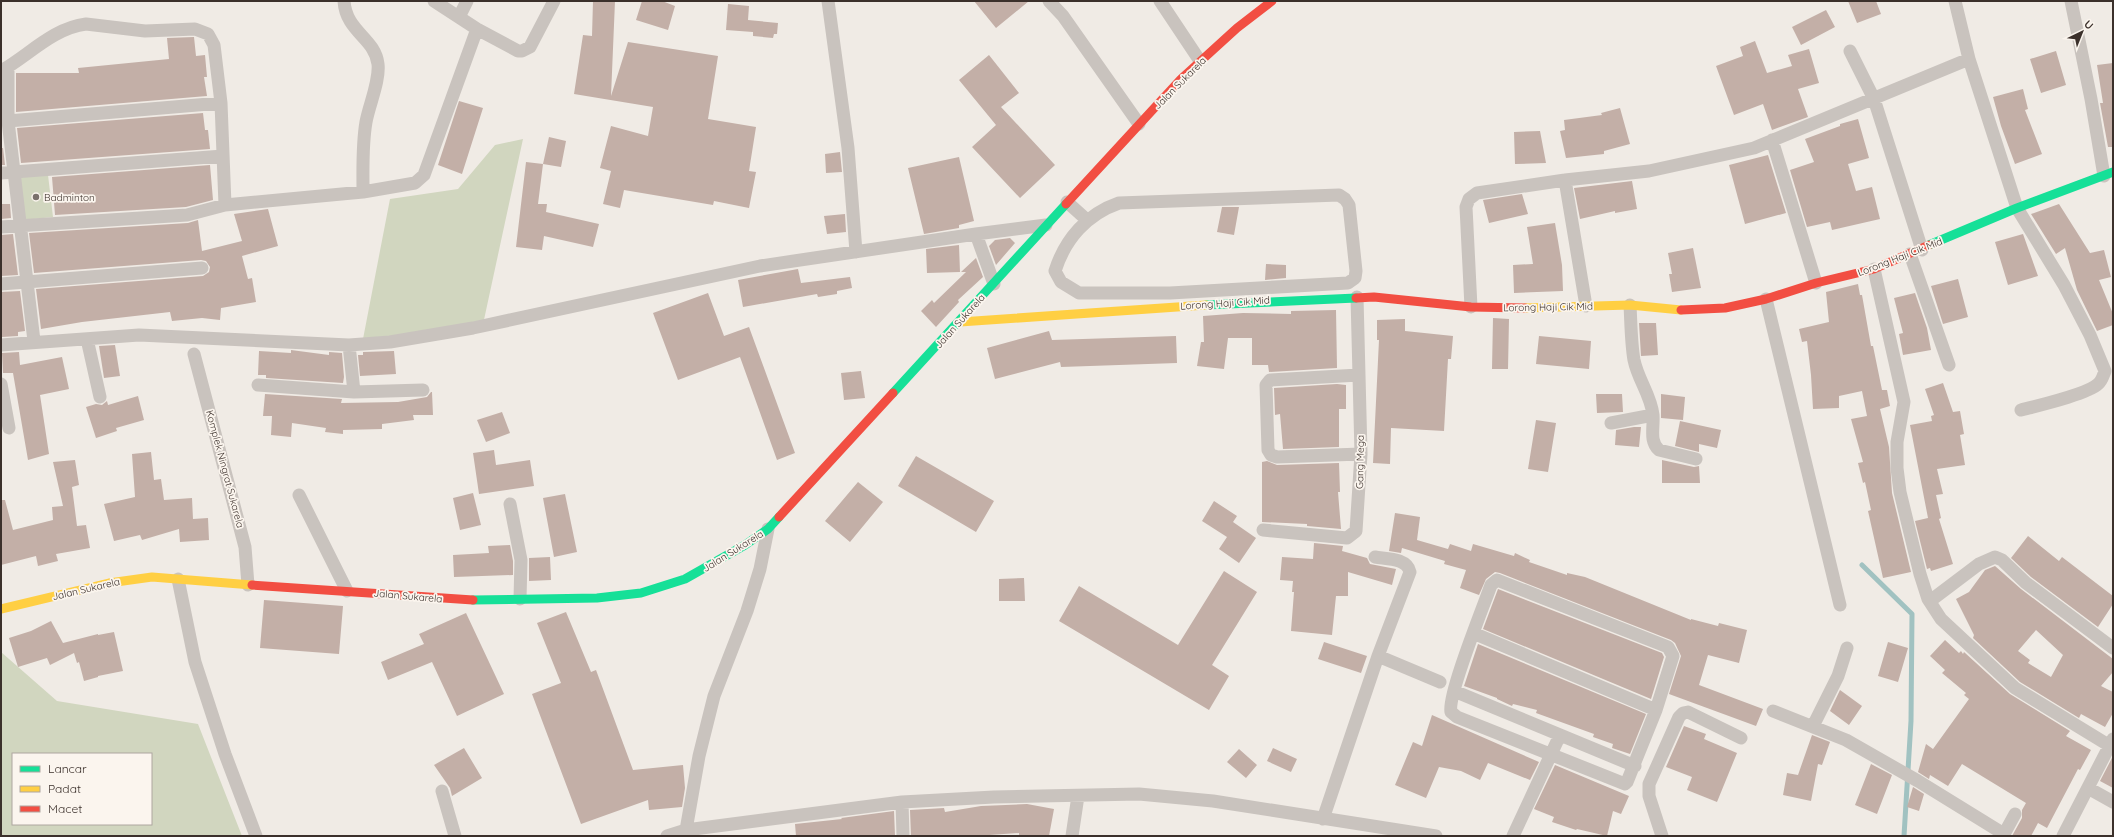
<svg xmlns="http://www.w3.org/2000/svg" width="2114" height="837" font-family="Quicksand,sans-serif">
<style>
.green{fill:#d1d6bf;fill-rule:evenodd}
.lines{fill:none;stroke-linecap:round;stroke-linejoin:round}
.stream{stroke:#a1c2c1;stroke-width:5}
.building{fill:#c3afa7;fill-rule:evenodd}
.street{stroke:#c9c3be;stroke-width:13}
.fast{stroke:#16e098;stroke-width:9}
.slow{stroke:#ffcf43;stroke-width:9}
.jam{stroke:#f24e42;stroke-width:9}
.poi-dot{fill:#7a716c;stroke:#fbf5ee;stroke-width:1.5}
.labels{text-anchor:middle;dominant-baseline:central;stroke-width:3.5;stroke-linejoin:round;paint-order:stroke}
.street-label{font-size:10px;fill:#3b302b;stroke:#fbf5ee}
.poi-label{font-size:10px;fill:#3b302b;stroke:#fbf5ee;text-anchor:start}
</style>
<rect width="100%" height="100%" fill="#f0ebe5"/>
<path class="green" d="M523,139l-41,190 -119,10 27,-140 68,-10 37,-44z
M48,175l5,42 -29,3 -5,-43z
M1,652l56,49 141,23 44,112h-241zM13,754h138v70h-138z"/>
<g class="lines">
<path class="stream" d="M1862,565l50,49 -1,107 -7,115"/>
</g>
<path class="building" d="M593,1h22l-4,95 17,-54 90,14 -10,63 48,8 -7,44 7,1 -7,36 -35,-7 -1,4 -89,-15 -4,18 -17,-4 8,-33 -11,-3 11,-42 37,10 5,-29 -79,-13 9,-59 9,1z
M642,1h20l13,5 -7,24 -32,-10z
M974,1h55l-33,27z
M1848,1h28l5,13 -24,9z
M728,4l21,2 -1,14 30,3 -1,11h-3l-1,4 -20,-2v-4l-27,-2z
M1826,10l9,17 -34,18 -9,-18z
M194,37l2,19 9,-1 2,22h-3l3,19 -191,16v-39h63l-1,-5 91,-9 -2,-21z
M1755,41l12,32 25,-7 -4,-11 21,-6 10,34 -21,6 10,28 -36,13 -9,-26 -29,11 -18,-49 27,-10 -3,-9z
M2056,51l10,34 -25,8 -11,-34z
M989,55l30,38 -18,14 54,58 -35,33 -48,-51 24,-22 -37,-45z
M2113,63v84h-5l-8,-44h3l-6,-38z
M2023,89l5,20 -3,1 17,44 -27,10 -14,-38 -8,-29z
M459,101l24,7 -21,66 -24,-9z
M1620,108l10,36 -26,7v3l-38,4 -6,-27 5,-1 -1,-10 38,-5 -1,-2z
M203,113l2,17h3l2,19 -189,14 -4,-35z
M1858,119l11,39 -21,6 8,27 16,-4 8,32 -48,11 -2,-8 -23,5 -17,-57 24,-8 -9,-23 35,-13v-2z
M1540,131l6,32 -31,1 -1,-32z
M549,137l17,4 -5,26 -18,-3z
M1,148h2l2,17h-4z
M840,152l2,20 -16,1 -1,-19z
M1768,155l18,58 -41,11 -16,-59z
M959,157l15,64 -15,4v3l-35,6 -16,-66z
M526,162l17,2 -5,40h9l-1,8 53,12 -6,23 -49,-11 -2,14 -26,-3z
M210,165l3,35 -27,7 -131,8 -3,-38z
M1632,181l5,28 -22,4v-2l-35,8 -6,-31z
M1522,194l6,20 -39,9 -6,-23z
M1,204h9l1,14 -10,1z
M2059,204l31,49 14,-3 7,27 -12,3 14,34v11l-16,6 -20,-41 -12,-42 -9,6 -25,-40z
M1222,207h17l-5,28 -17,-3z
M268,209l10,37 -36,10 6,23 4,-1 4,24 -35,6 -1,12 -18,-2 -30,3 -2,-9 -88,10 -41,7 -5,-40 167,-13 6,-4 1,-5 -4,-6 -5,-1 -167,13 -5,-40 159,-10 10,-3 4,31 40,-10 -8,-27z
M845,214l1,18 -19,2 -3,-18z
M1555,223l7,42 1,26 -49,2 -1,-28 20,-1 -6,-37z
M13,234l5,41 -17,1v-41z
M2023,234l15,42 -30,9 -13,-43z
M1010,238l5,5 -19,22 -7,-19 6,-6z
M959,245l1,27 -33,1 -1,-24z
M1693,248l8,40 -29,4 -3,-18h3l-4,-21z
M976,258l7,19 -25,23 1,2 -23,25 -15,-16 11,-11 2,3 32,-31h-5z
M1266,264l20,1v13l-21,2z
M798,269l3,14 49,-6 2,11 -15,3v3l-19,3 -1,-3 -74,13 -5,-27z
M1958,279l10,38 -25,7 -12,-38z
M1858,284l2,11h2l9,51h2l9,44h5l3,16 -10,3 9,38 3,46 19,79 -28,6 -15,-67 3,-1 -6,-28 -2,1 -5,-20 5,-1 -12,-43 16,-3 -5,-25 -23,5v12l-26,1 -2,-34 -4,-34 -5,1 -3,-13 30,-7 -3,-30z
M20,291l5,40 -7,1v4l-16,1 -1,-45z
M708,293l16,43 25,-9 46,126 -18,7 -37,-103 -62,23 -25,-67z
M1915,293l12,35 4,22 -28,5 -4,-21 4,-1 -9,-35z
M1336,310l1,58 -68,4 -1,-7h-16v-27h-24l-4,31 -27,-3 4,-24h3l-1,-26 40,-3 48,1v-3z
M1493,318l16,1 -1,50h-16z
M1405,319v12l48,5 -2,23h-3l-4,72 -53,-3 -1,36 -17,-1 6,-123h-2v-20z
M1639,323h17l2,32 -17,1z
M1049,331l3,9 124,-4 1,27 -116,4 -1,-5 -65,17 -8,-31z
M1539,336l52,5 -2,28 -53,-5z
M115,345l5,31 -16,2 -5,-32z
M291,350l38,5v-3l13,1 2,24 -1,6 -77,-5v-3h-8l1,-24 32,2z
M394,351l2,23 -36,2 -2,-21h5v-3z
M19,352l1,13 42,-8 7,32 -29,6 9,59 -21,6 -15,-87h-10l-1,-20z
M861,371l4,27 -21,2 -3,-27z
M1943,383l10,29 7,-1 4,23 -4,1 5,30 -28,4 6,25 -7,1 5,23 -2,1 14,45 -22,7 -1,-3 -3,1 -12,-48 13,-3 -18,-93 22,-4 -1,-5 3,-1 -9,-26z
M1337,384l9,1v24h-7v38l-56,2 -3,-35 -5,1 -1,-27z
M431,392h1l1,23h-20l1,5 -32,4v5l-39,1v4l-18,-2 1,-4 -34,-5 -1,14 -20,-2 1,-19h-9l2,-22 77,5 -1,4 57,-1 29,-5z
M1596,394h26l1,18 -26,1z
M1661,394l24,3 -2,23 -22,-2z
M138,396l6,24 -28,8 1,3 -21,7 -10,-31 10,-3 6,1 5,-4 1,4z
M502,412l8,21 -24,9 -9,-22z
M1536,420l20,3 -8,49 -20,-3z
M1680,421l41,9 -4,18 -18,-4v8l-24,-6z
M1634,427h7l-2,20 -24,-2 1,-15z
M494,450l2,15 34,-5 4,26 -55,8 -6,-41z
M151,452l3,28 7,-1 3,21 28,-2 1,21 15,-1 1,22 -29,2 -1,-13 -37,11 -2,-5 -26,6 -10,-37 31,-7 -3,-43z
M916,456l78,45 -18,31 -78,-46z
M75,460l4,25 -7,2 5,39 9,-1 4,23 -34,6 2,7 -20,5 -2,-10 -35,9v-65h4l8,30 40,-10 -1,-13 11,-1 -10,-44z
M1662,460l32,7 5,-1 1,17h-38z
M1267,461l10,4 62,-2 1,29h-2l3,37 -34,-3v-2l-45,-2v-60z
M858,482l25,20 -33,40 -25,-21z
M473,493l8,32 -21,5 -7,-32z
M565,494l12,58 -23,5 -11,-59z
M1214,501l23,15 -4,6 23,16 -17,25 -20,-14 8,-12 -25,-16z
M1395,513l25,4 -3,23 31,9 2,-5 21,7 2,-7 41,12 1,-3 15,7 -1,2 38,13v-2l18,4 106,43v-1l27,7 1,-3 28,7 -8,33 -31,-8 -9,30 64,24 -7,17 -87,-32 12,-38 -6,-13 -4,-3 -171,-67 -5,-1 -9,7 -7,16 -19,-7 6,-18 -22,-6 1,-3 -43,-13 -1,5 -12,-2z
M2028,536l31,25 3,-4 51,39v8l-15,23 -67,-50 -20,-19z
M1314,543l29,3 -1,5 25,7 3,6 26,5 -4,16 -44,-13v24h-12l-4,39 -41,-4 3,-39h-2l1,-11 -13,-1 2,-23 31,2z
M510,545l3,16v14l-59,2 -1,-22 36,-2 -1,-7z
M550,557l1,23 -22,1v-23z
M1995,566l26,23 92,70v13l-12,14 12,6v21l-8,14 -24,-13 -2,4 -59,-36 -47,-44 1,-3 -18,-36 13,-7 16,-22zM2036,630l27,25 -12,22 -23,-14 2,-3 -12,-9z
M1224,571l33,21 -45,73 17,11 -20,34 -150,-89 20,-35 99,59z
M1024,578l1,23h-26v-22z
M1498,589l164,64 2,4 -13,42 -168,-70z
M264,600l79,6 -4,48 -79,-6z
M566,612l25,60 5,-2 37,100 50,-5 2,23 -3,19 -33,3 -1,-10 -67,24 -49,-130 29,-11 -24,-60z
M466,613l38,81 -47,22 -25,-54 -44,18 -7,-18 43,-18 -5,-10z
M51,621l12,22 35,-9v1l16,-3 9,39 -25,5v1l-14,4 -5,-19 -2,1 -3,-10 -24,12 -3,-7 -29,9 -9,-29 22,-7z
M1945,640l14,13 2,-2 2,3 1,-2 46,42 60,37 -4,5 25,14 -11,20 -2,-1 -31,59 -9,-5 -7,13h-19l10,-18v-8l4,-7 -64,-39 -14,22 -18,-11 -1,4 -11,-7 8,-28 7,5 36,-50 -5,-4 2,-2 -24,-20 3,-3 -15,-14z
M1324,642l43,14 -6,17 -43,-14z
M1888,642l20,6 -10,34 -20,-6z
M1478,644l168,70 -16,40 -18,-6 1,-4 -20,-7 1,-3 -58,-21 1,-3 -24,-6 -1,2 -15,-7v-1l-33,-12z
M1840,690l22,16 -13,19 -19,-14z
M1432,715l107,47 -9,18 -42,-17 -8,17 -19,-9 -22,-4 -13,31 -31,-13 18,-43 9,4z
M1684,726l22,8 -2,5 33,14 -20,49 -30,-12 5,-13 -26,-10z
M1812,735l18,7 -8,23 -4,-1 -7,37 -28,-6 4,-22 11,2z
M464,748l18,30 -30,18 -2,-8 -16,-23z
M1273,748l24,11 -6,13 -24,-11z
M1239,749l18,16 -11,13 -19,-16z
M2113,756v32l-13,-7z
M1871,764l21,11 -15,39 -22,-9z
M1555,765l74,31 -8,18 -8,-3 -6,25 -30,-7 -1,1 -24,-8 2,-5 -20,-8z
M1913,787l11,7 -5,17 -12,-4z
M1027,804l27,5 -5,27h-30v-3l-44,3h-64l-1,-26 34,-2 1,4 36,-6z
M894,811l1,25h-99l-1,-12 47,-5 -1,-1z"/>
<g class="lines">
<path class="street" d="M344,1c2,31 31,37 34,63 2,17 -9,41 -12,58 -4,23 -3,47 -3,70
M434,1l43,28 41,22h4l8,-4 24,-46
M828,1l20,147 8,104
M1049,1l14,15 76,108
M1160,1l40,60
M1955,1l14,58 48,149 47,77 26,50 15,36c-2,5 -3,10 -7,13 -10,10 -62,22 -77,26
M2071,1l20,98 13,77
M459,17l8,-16
M1850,51l24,48 48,151
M8,67v54l26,220
M1,71c27,-15 52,-43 85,-47l59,7 50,-2 13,5 6,11 7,58 4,102
M8,121l213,-18
M1772,140l44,143
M1,173l222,-17
M1565,180l21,126
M1339,195l6,4 4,6 7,66 -1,7 -7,5 -178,10h-91l-18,-11 -6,-11c10,-32 32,-57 64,-68z
M1067,202l20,18
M1,227l186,-12 38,-10 138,-13 52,-9 9,-8 53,-146
M976,234l18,50
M1910,254l39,111
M1874,269l30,133 -7,40v26l3,24 20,82 8,25 13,20 74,69 95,58
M1,284l201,-16
M1766,299l74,306
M1630,305c1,18 1,38 4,55 4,20 17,35 19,55 1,13 -4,26 6,35l37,9
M1471,307l-5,-100 3,-8 8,-6 88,-13 84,-9 105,-23 215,-89
M87,339l13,58
M1,345l138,-10 210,10 41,-3 83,-14 287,-62 216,-32 70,-9
M349,345l5,47
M194,354l51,193 3,38
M1359,375l-89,5 -4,5 2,65 3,5 6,2 84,-3
M1,384l8,44
M258,385l96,7 69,-2
M1611,423l42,-8
M299,495l48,96
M510,504l11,56 -1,39
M1263,530l84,8 9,-7 5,-77 -4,-157
M178,579l17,83 30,92 31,82
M1497,580l171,67 5,9 -17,54 -29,72 -2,2 -168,-67 -6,-5c-4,-16 33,-107 40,-127z
M1930,601l49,-37 16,-7 7,3 24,23 87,65
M1473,633l183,77
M1378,656l62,26
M1454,691l181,75
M1773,711l73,29 72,41 86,53
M1813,726l25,-50 9,-28
M2088,788l25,14
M442,791l13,45
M902,802l1,34
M1323,819l55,-163 32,-84c-3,-14 -23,-13 -35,-15
M686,830l13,-74 15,-60 33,-85 13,-42 8,-40
M667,836l19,-6 216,-28 92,-5 145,-3 74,7 223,35
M1072,836l6,-40
M1513,836l47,-101
M1662,836l-13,-40v-12l30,-67 4,-4 5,-1 53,26
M2003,836l12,-22
M2063,836l50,-97"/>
<path class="fast" d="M1929,245l88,-37 96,-36
M1206,305l150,-7
M893,393l173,-189
M473,600l124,-2 44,-5 44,-14 60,-34 23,-16 11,-12"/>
<path class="slow" d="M1525,308l105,-3 51,5
M960,322l246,-17
M1,609l108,-26 43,-6 100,8"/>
<path class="jam" d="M1066,204l115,-125 56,-51 35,-27
M1356,298l18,-1 97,10 54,1
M1681,310l44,-2 41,-9 50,-16 58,-14 55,-24
M779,517l114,-124
M252,585l221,15"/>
</g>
<circle class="poi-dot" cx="36" cy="197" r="4"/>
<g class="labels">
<g class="street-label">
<text transform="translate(1180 83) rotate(-45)">Jalan Sukarela</text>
<text transform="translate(1900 257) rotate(-21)">Lorong Haji Cik Mid</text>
<text transform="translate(1225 303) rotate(-4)">Lorong Haji Cik Mid</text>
<text transform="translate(1548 307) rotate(-1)">Lorong Haji Cik Mid</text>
<text transform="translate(960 321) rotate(-48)">Jalan Sukarela</text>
<text transform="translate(1360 462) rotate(-89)">Gang Mega</text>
<text transform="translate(225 469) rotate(75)">Komplek Ningrat Sukarela</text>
<text transform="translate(733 551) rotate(-32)">Jalan Sukarela</text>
<text transform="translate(86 589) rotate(-13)">Jalan Sukarela</text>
<text transform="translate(408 596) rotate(5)">Jalan Sukarela</text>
</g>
<g class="poi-label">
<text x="44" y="197">Badminton</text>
</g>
</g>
<rect width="2114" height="837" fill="none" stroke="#3b302b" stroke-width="4"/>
<rect x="12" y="753" width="140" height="72" fill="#fbf5ee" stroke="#aea6a0"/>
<rect x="20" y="766" width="20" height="6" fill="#16e098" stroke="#aea6a0"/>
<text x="48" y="773" font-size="12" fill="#3b302b">Lancar</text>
<rect x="20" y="786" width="20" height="6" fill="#ffcf43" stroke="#aea6a0"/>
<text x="48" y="793" font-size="12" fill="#3b302b">Padat</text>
<rect x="20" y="806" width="20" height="6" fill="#f24e42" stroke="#aea6a0"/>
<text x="48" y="813" font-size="12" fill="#3b302b">Macet</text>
<g transform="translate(2082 32) rotate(43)" stroke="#fbf5ee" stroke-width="3" paint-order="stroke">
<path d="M0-3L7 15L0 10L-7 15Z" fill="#3b302b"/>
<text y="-6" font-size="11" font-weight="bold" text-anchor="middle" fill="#3b302b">U</text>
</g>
</svg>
